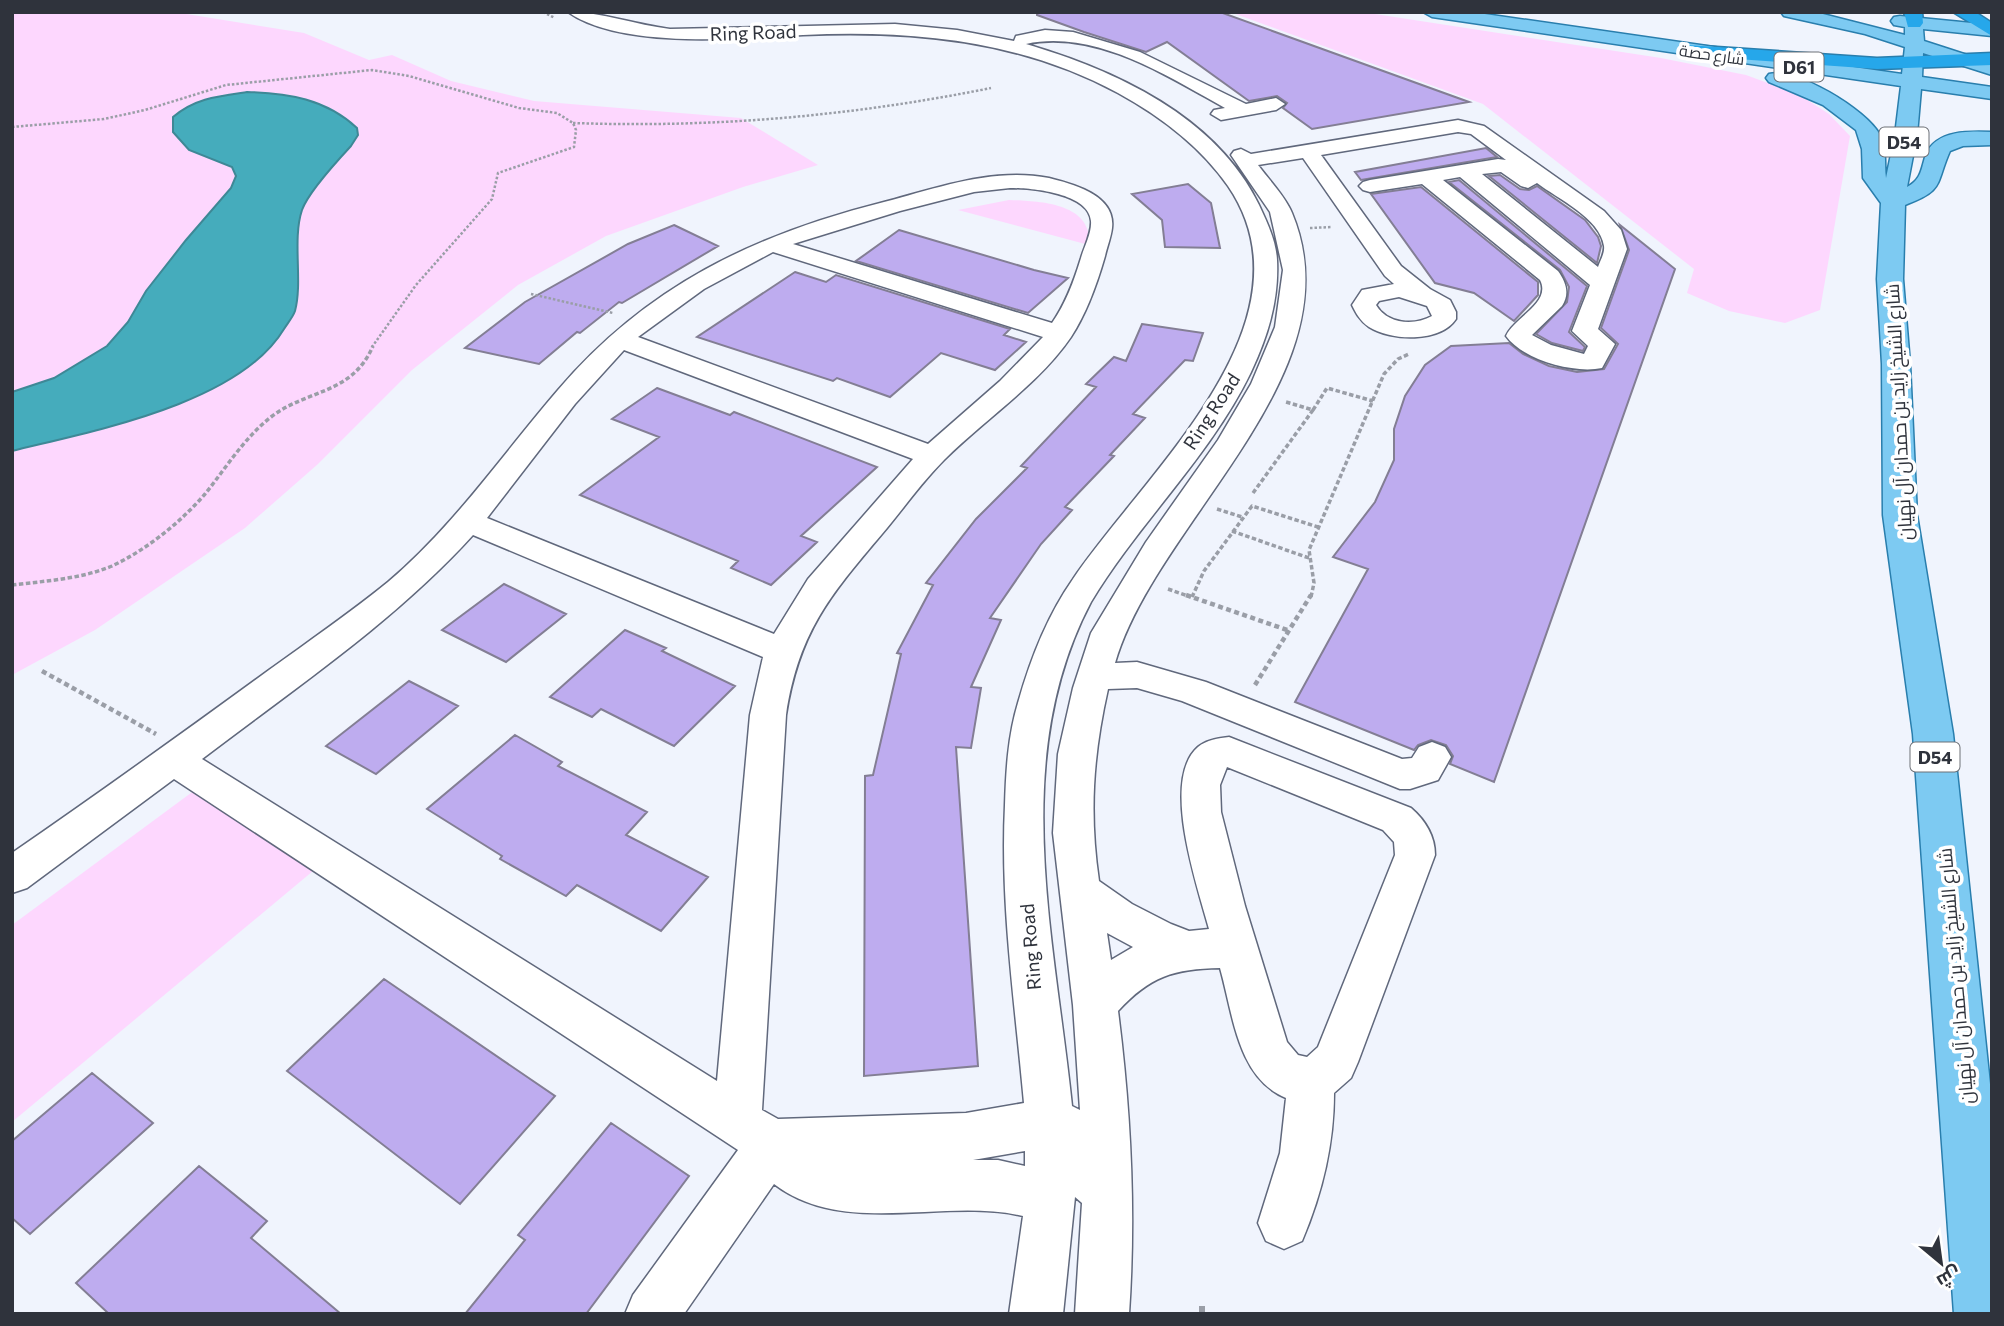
<svg xmlns="http://www.w3.org/2000/svg" width="2004" height="1326" font-family="Commissioner,Cairo,sans-serif">
<style>
.green{fill:#fdd7fe}
.water{fill:#45acbc;stroke:#3e8896;stroke-width:2}
.building{fill:#beacef;stroke:#837e94;stroke-width:2}
.lines{fill:none;stroke-linecap:round;stroke-linejoin:round}
.minor-casing{stroke:#60687c;stroke-width:3}
.major-casing{stroke:#297ead;stroke-width:3}
.highway-casing{stroke:#297ead;stroke-width:3}
.path-far3{stroke:#9a9ea7;stroke-width:2.5;stroke-dasharray:2.5 2;stroke-linecap:butt}
.path-far2{stroke:#9a9ea7;stroke-width:3.5;stroke-dasharray:4.5 2.5;stroke-linecap:butt}
.path-far1{stroke:#9a9ea7;stroke-width:4.5;stroke-dasharray:5 3.5;stroke-linecap:butt}
.path{stroke:#9a9ea7;stroke-width:6;stroke-dasharray:7 4.5;stroke-linecap:butt}
.minor{fill:#fff;fill-rule:evenodd}
.major{fill:#7dcaf2;fill-rule:evenodd}
.highway{fill:#26a7ea;fill-rule:evenodd}
.labels{text-anchor:middle;dominant-baseline:central;stroke-width:7;stroke-linejoin:round;paint-order:stroke}
.far-street-label{font-size:16px;fill:#2f333c;stroke:#fff}
.shield{fill:#fff;stroke:#6d7076;stroke-width:2}
.shield-label{font-size:18px;font-weight:bold;fill:#2f333c}
.street-label{font-size:19px;fill:#2f333c;stroke:#fff}
</style>
<rect width="100%" height="100%" fill="#f0f4fd"/>
<path class="green" d="M12,12h162l130,21 65,27 23,-5 59,26 83,20 207,17 77,47 -75,22 -137,49 -88,49 -106,85 -94,94 -73,64 -150,102 -83,45z
M1230,12h132l299,46 85,17 52,19 31,20 21,22 -30,174 -35,13 -56,-12 -42,-18 7,-24 -211,-165z
M1009,200c31,1 84,3 80,45l-131,-35z
M195,790l118,81 -301,251v-197z"/>
<path class="water" d="M247,92c41,1 79,7 110,36l1,7 -7,11c-13,14 -43,47 -49,64 -10,30 1,71 -7,101 -2,6 -8,13 -11,18 -45,75 -192,102 -272,122v-59l42,-14 53,-32 21,-24 18,-31 40,-51 45,-52 5,-12 -4,-9 -43,-17 -16,-18v-15c22,-19 46,-21 74,-25z"/>
<path class="building" d="M1037,12h183l249,90 -157,27 -29,-21 4,-5 -10,-7 -28,5 -82,-59 -21,10 -62,-20 -47,-17z
M1486,148l11,9 -136,23 -6,-8z
M1500,175l20,14 9,1 8,-4 48,34 13,17 3,9 -4,17 -108,-87z
M1459,180l128,106 -18,46 16,15 -2,4 -31,-8 -16,-9 31,-32 2,-15 -9,-17 -111,-88z
M1188,184l23,19 9,45 -55,-1 -3,-27 -30,-26z
M1421,187l117,95v13l-24,26 -40,-28 -39,-10 -64,-89z
M674,225l44,21 -96,57 -3,-1 -39,31 -3,-1 -38,32 -74,-16 60,-46 103,-58z
M1620,225l55,44 -181,513 -44,-18 3,-8 -7,-11 -15,-5 -13,5 -4,5 -119,-48 73,-133 -35,-12 42,-55 19,-42v-31l11,-33 20,-31 26,-19 58,-3 14,11 26,12 28,6 27,-3 14,-25 -17,-16 28,-78z
M899,230l135,40 34,8 -40,35 -172,-52z
M795,272l31,10 10,-7 174,54 -6,6 22,7 -31,28 -54,-17 -51,44 -53,-19 -4,3 -136,-44z
M1142,324l61,9 -10,28 -8,-1 -52,54 12,4 -35,37 4,1 -49,51 7,3 -31,34 -51,74 11,2 -30,67 10,1 -10,60 -15,-1 22,319 -114,10 1,-300 8,-1 28,-121 -4,-1 36,-68 -7,-2 50,-64 51,-51 -6,-2 75,-79 -10,-3 28,-27 12,4z
M657,388l73,27 4,-3 143,55 -76,69 16,6 -46,43 -40,-17 7,-7 -158,-66 79,-58 -47,-18z
M504,584l62,30 -60,48 -64,-32z
M625,630l41,18 -4,3 73,35 -61,60 -73,-37 -9,8 -42,-20z
M409,681l49,25 -82,68 -50,-28z
M515,735l47,27 -4,4 89,46 -21,23 82,42 -47,54 -84,-46 -11,11 -66,-37 2,-3 -75,-47z
M384,979l171,117 -95,108 -173,-133z
M92,1073l61,50 -123,111 -18,-16v-77z
M611,1123l78,53 -103,138h-121l60,-74 -7,-5z
M199,1166l68,55 -16,17 90,76h-232l-33,-31z"/>
<g class="lines">
<defs>
<path id="minor" d="M568,12c34,0 68,13 102,17l225,-5 62,6 57,11 2,-5 29,-6 28,2 67,20 106,52 30,-6 9,6 -9,6 -55,10 -10,-6 3,-4 11,-2c-58,-32 -130,-79 -199,-64 89,26 191,73 233,161 8,17 17,36 18,55 2,40 -9,76 -26,112 -41,85 -112,150 -160,230 -83,157 -36,337 -19,504l8,4 -7,-105 -20,-172 5,-79 15,-66 18,-55 55,-91 72,-102 33,-56 24,-57 8,-57 -13,-58 -39,-57 3,-4 7,-2 10,5 207,-34 26,6 120,85 17,19 6,19 -29,80 17,15 -13,24c-28,6 -79,-8 -96,-32 8,-19 46,-33 34,-56l-118,-96 -52,8 -7,-2 -4,-4 4,-4 7,-2 128,-21 8,1 -35,-26 -13,-2 -137,23 80,111 29,23 20,11 6,12v7c-16,24 -65,22 -87,8 -9,-6 -13,-14 -17,-22l10,-15 32,-6 -9,-8 -82,-118 -45,7c11,15 27,31 34,48 67,161 -136,308 -177,450l22,-1 69,20 196,77 10,-1 7,-11 13,-5 13,5 6,10 -13,23 -28,9h-10l-218,-88 -45,-13 -29,1c-15,67 -19,124 -9,192l33,23 39,20 18,7 20,-2c-11,-41 -49,-149 -11,-182 8,-7 21,-9 31,-10l182,71c14,12 24,28 24,47l-77,207 -7,16 -17,15c0,52 -12,101 -32,148l-18,8 -18,-8 -8,-18 22,-70 6,-55c-49,-20 -53,-85 -66,-130 -46,1 -70,8 -102,43 13,101 18,201 11,303h-54l7,-111 -7,-6 -12,117h-54l14,-98c-80,-19 -178,22 -249,-32l-90,130h-59l8,-19 105,-145 -564,-371 -147,109 -15,5v-40c87,-60 172,-121 257,-183 40,-29 81,-57 119,-88 66,-56 114,-127 170,-192 89,-104 195,-155 326,-188 53,-14 110,-35 165,-24 24,6 67,17 63,50 -1,9 -5,19 -7,28 -8,28 -19,58 -34,81 -32,47 -86,82 -127,123 -21,21 -38,45 -57,68 -54,64 -88,101 -101,187l-24,395 16,9 188,-6 58,-10c-9,-100 -24,-198 -19,-298 1,-34 3,-69 13,-102 12,-43 29,-87 55,-124 69,-103 248,-257 155,-393 -28,-40 -68,-70 -110,-93 -98,-53 -206,-63 -315,-58 -63,4 -183,14 -235,-23zM1501,172l20,14 7,2 9,-5c21,16 63,35 67,63 1,7 -4,15 -6,21l-116,-93zM1460,177l130,108 -18,46 16,15 -4,8 -33,-9 -19,-10 30,-29c8,-12 4,-24 -4,-35l-115,-91zM1010,188c21,0 79,5 81,33 1,12 -7,26 -10,37 -7,23 -15,45 -29,65l-259,-79 107,-33 74,-19zM773,252l270,85 -43,44 -72,63 -290,-107 66,-48zM1399,297l28,9 5,10c-18,10 -45,8 -56,-11l3,-4zM624,350l289,109 -105,120 -34,55 -287,-116 88,-114zM473,535l290,122 -13,58 -33,366 -515,-322c93,-71 192,-137 271,-224zM1227,767l156,63 11,12 1,13 -77,192 -11,10 -9,-2 -11,-13 -42,-136 -24,-94 -1,-27zM1107,933l26,14 -22,13zM1025,1151v15l-27,-6h-25z"/>
<path id="major" d="M1423,12h48l431,62 3,-27 -40,-13 -81,-18 -3,-4h34l90,23v-8l-11,-2 -3,-4 3,-4 6,-1 92,9v11l-69,-7 1,12 68,22v12l-69,-22 -1,24 70,10v12l-71,-10 -4,46 -10,52c15,-8 14,-18 19,-33 11,-24 43,-23 66,-22v13l-29,1 -13,5c-15,34 -5,39 -45,54l-2,74 7,85 7,151 36,219 39,369v211h-38l-41,-580 -30,-219 -1,-151 -5,-85 4,-76 -18,-25 -1,-29 -6,-19 -33,-25 -54,-23 -3,-4 3,-4c27,-7 98,36 111,61 7,13 4,28 6,43l9,-43 6,-49 -469,-69z"/>
<path id="highway" d="M1904,12h18l1,11 -3,4h-12z
M1953,12h22l17,11v13z
M1687,45l190,13 115,-5v12l-115,4 -197,-14 -2,-4z"/>
</defs>
<use href="#minor" class="minor-casing"/>
<use href="#major" class="major-casing"/>
<use href="#highway" class="highway-casing"/>
<path class="path-far3" d="M543,12l12,6
M573,123c142,5 279,-7 418,-35
M12,127l92,-8 41,-9 81,-25 146,-15 37,6 110,32 38,5 16,10 3,7 -2,17 -76,26 -6,26 -76,86 -44,62
M1310,228l22,-1
M531,294l82,19"/>
<path class="path-far2" d="M1313,410l14,-22 46,13
M1253,493l60,-83 -27,-8
M1217,509l25,8
M1232,531l77,27
M12,585c33,-4 69,-6 100,-19 34,-16 68,-43 93,-72 21,-26 39,-56 66,-77 36,-28 81,-22 102,-71
M1168,589l23,8
M1192,597l12,-26 48,-65 66,21
M1311,597l3,-14 -5,-33 75,-176 14,-15 11,-5"/>
<path class="path-far1" d="M1186,595l104,36
M42,671l114,63
M1255,685l56,-90"/>
<path class="path" d="M1202,1306v8"/>
<use href="#minor" class="minor"/>
<use href="#major" class="major"/>
<use href="#highway" class="highway"/>
</g>
<g class="labels">
<g class="far-street-label">
<text transform="translate(1712 54) rotate(8)">شارع حصة</text>
</g>
<g class="shield">
<rect x="1774.5" y="52.5" width="49" height="29" rx="5"/>
<rect x="1879.5" y="127.5" width="49" height="29" rx="5"/>
<rect x="1910.5" y="742.5" width="49" height="29" rx="5"/>
</g>
<g class="shield-label">
<text x="1799" y="67">D61</text>
<text x="1904" y="142">D54</text>
<text x="1935" y="757">D54</text>
</g>
<g class="street-label">
<text transform="translate(753 32) rotate(-2)">Ring Road</text>
<text transform="translate(1211 411) rotate(-57)">Ring Road</text>
<text transform="translate(1898 412) rotate(-93)">شارع الشيخ زايد بن حمدان آل نهيان</text>
<text transform="translate(1030 947) rotate(-95)">Ring Road</text>
<text transform="translate(1955 976) rotate(-95)">شارع الشيخ زايد بن حمدان آل نهيان</text>
</g>
</g>
<rect width="2004" height="1326" fill="none" stroke="#2f333c" stroke-width="28"/>
<g transform="translate(1941 1263) rotate(151)" stroke="#ffffff" stroke-width="5" paint-order="stroke">
<path d="M0-5L12 26L0 18L-12 26Z" fill="#2f333c"/>
<text y="-10" font-size="19" font-weight="bold" text-anchor="middle" fill="#2f333c">ش</text>
</g>
</svg>
